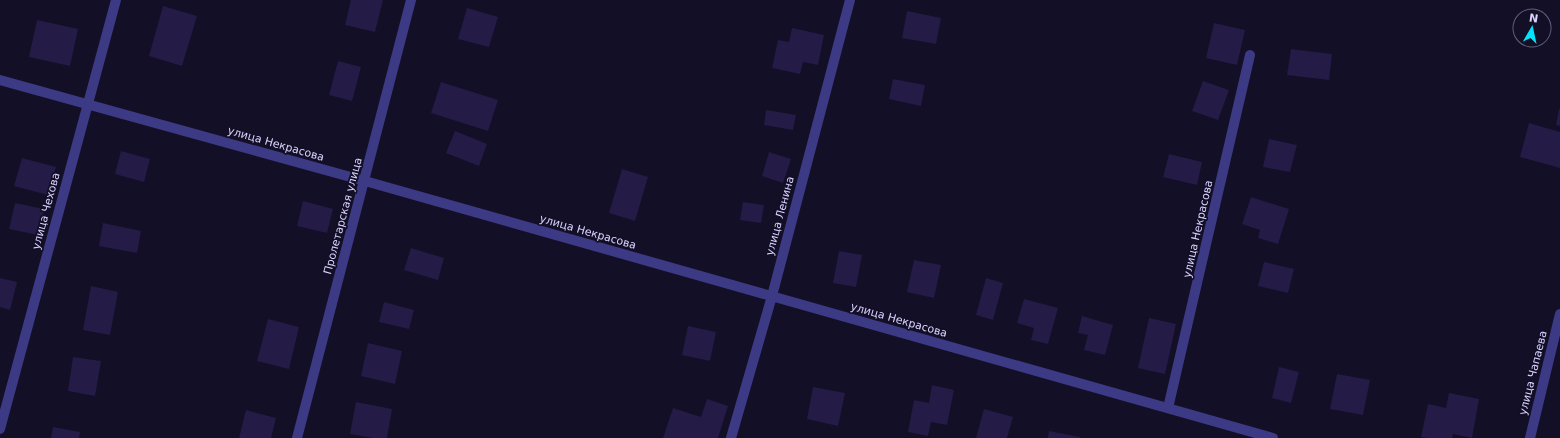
<svg xmlns="http://www.w3.org/2000/svg" width="1560" height="438" font-family="'DejaVu Sans',sans-serif">
<style>
.building{fill:#241b47}
.lines{fill:none;stroke-linecap:round;stroke-linejoin:round}
.minor{stroke:#3d3a85;stroke-width:10}
.labels{text-anchor:middle;dominant-baseline:central;stroke-width:3.5;stroke-linejoin:round;paint-order:stroke}
.street-label{font-size:11px;fill:#d9d4ff;stroke:#130f26}
</style>
<rect width="100%" height="100%" fill="#130f26"/>
<path class="building" d="M351,0h32l-8,32 -30,-7z
M163,6l34,10 -15,50 -33,-10z
M467,8l31,9 -9,30 -31,-8z
M907,11l34,7 -5,26 -34,-6z
M37,20l41,9 -8,37 -41,-9z
M1214,23l31,7 -8,35 -31,-7z
M792,28l32,7 -6,30 -15,-3 -3,12 -28,-6 6,-28 11,2z
M1291,49l41,5 -3,26 -42,-5z
M338,61l23,6 -9,34 -23,-6z
M893,79l32,6 -4,21 -32,-7z
M1203,81l26,9 -11,30 -26,-9z
M441,82l57,18 -10,31 -57,-18z
M1559,109h1v17l-4,-1z
M766,110l30,5 -3,15 -29,-5z
M1529,123l31,9v36l-40,-11z
M455,131l32,13 -8,22 -33,-13z
M1269,139l28,6 -7,27 -27,-5z
M121,151l29,8 -6,23 -29,-8z
M769,152l22,7 -8,24 -21,-7z
M1169,154l33,8 -5,23 -34,-8z
M22,158l34,9 -8,28 -34,-9z
M622,169l26,8 -13,44 -26,-8z
M1251,197l38,12 -11,35 -20,-6 2,-8 -18,-6z
M303,201l30,8 -6,24 -30,-7z
M743,202l21,3 -3,18 -21,-3z
M15,203l29,6 -6,26 -29,-6z
M103,223l38,8 -4,22 -38,-7z
M411,248l33,10 -6,22 -34,-10z
M839,251l23,4 -6,32 -23,-4z
M914,260l27,5 -7,33 -27,-6z
M1264,262l30,7 -6,24 -30,-7z
M0,278l17,4 -7,28 -10,-3z
M986,278l17,5 -10,37 -17,-5z
M91,286l27,6 -8,43 -27,-5z
M1024,299l34,9 -10,36 -17,-4 3,-12 -17,-5z
M384,302l30,8 -5,19 -30,-7z
M1082,316l31,9 -8,30 -21,-5 4,-15 -10,-2z
M1149,318l27,6 -11,50 -27,-6z
M268,319l31,8 -10,42 -32,-8z
M688,326l28,6 -6,29 -28,-6z
M368,343l34,8 -7,33 -34,-8z
M73,357l28,4 -6,35 -27,-5z
M1279,367l20,5 -8,31 -19,-5z
M1337,374l33,6 -7,35 -33,-6z
M932,385l22,5 -7,35 -16,-3 -3,14 -20,-4 6,-32 15,3z
M813,387l32,6 -7,33 -31,-7z
M1449,393l30,6 -7,39 -19,-4 -1,4h-24l-7,-1 7,-33 18,4z
M707,399l21,7 -10,32h-55l10,-30 28,9z
M356,402l36,7 -5,29h-14l-23,-4z
M984,409l29,8 -6,21h-31z
M246,410l30,8 -5,20h-32z
M53,427l27,5 -1,6h-28z
M1049,431l31,6v1h-32z"/>
<g class="lines">
<path class="minor" d="M0,80l365,101 908,257
M1168,408l82,-353
M0,429l116,-429
M297,438l114,-438
M731,438l41,-142 78,-296
M1530,438l30,-124"/>
</g>
<g class="labels">
<g class="street-label">
<text transform="translate(276 144) rotate(16)">улица Некрасова</text>
<text transform="translate(46 211) rotate(-75)">улица Чехова</text>
<text transform="translate(343 216) rotate(-75)">Пролетарская улица</text>
<text transform="translate(780 216) rotate(-75)">улица Ленина</text>
<text transform="translate(1198 229) rotate(-77)">улица Некрасова</text>
<text transform="translate(588 232) rotate(16)">улица Некрасова</text>
<text transform="translate(899 320) rotate(16)">улица Некрасова</text>
<text transform="translate(1533 373) rotate(-76)">улица Чапаева</text>
</g>
</g>
<g transform="translate(1532 28) rotate(9)"><circle r="19" fill="#130f26" stroke="#625e7d"/>
<path d="M0-3L7 15L0 10L-7 15Z" fill="#00e5ff"/>
<text y="-6" font-size="11" font-weight="bold" text-anchor="middle" fill="#d9d4ff">N</text>
</g>
</svg>
